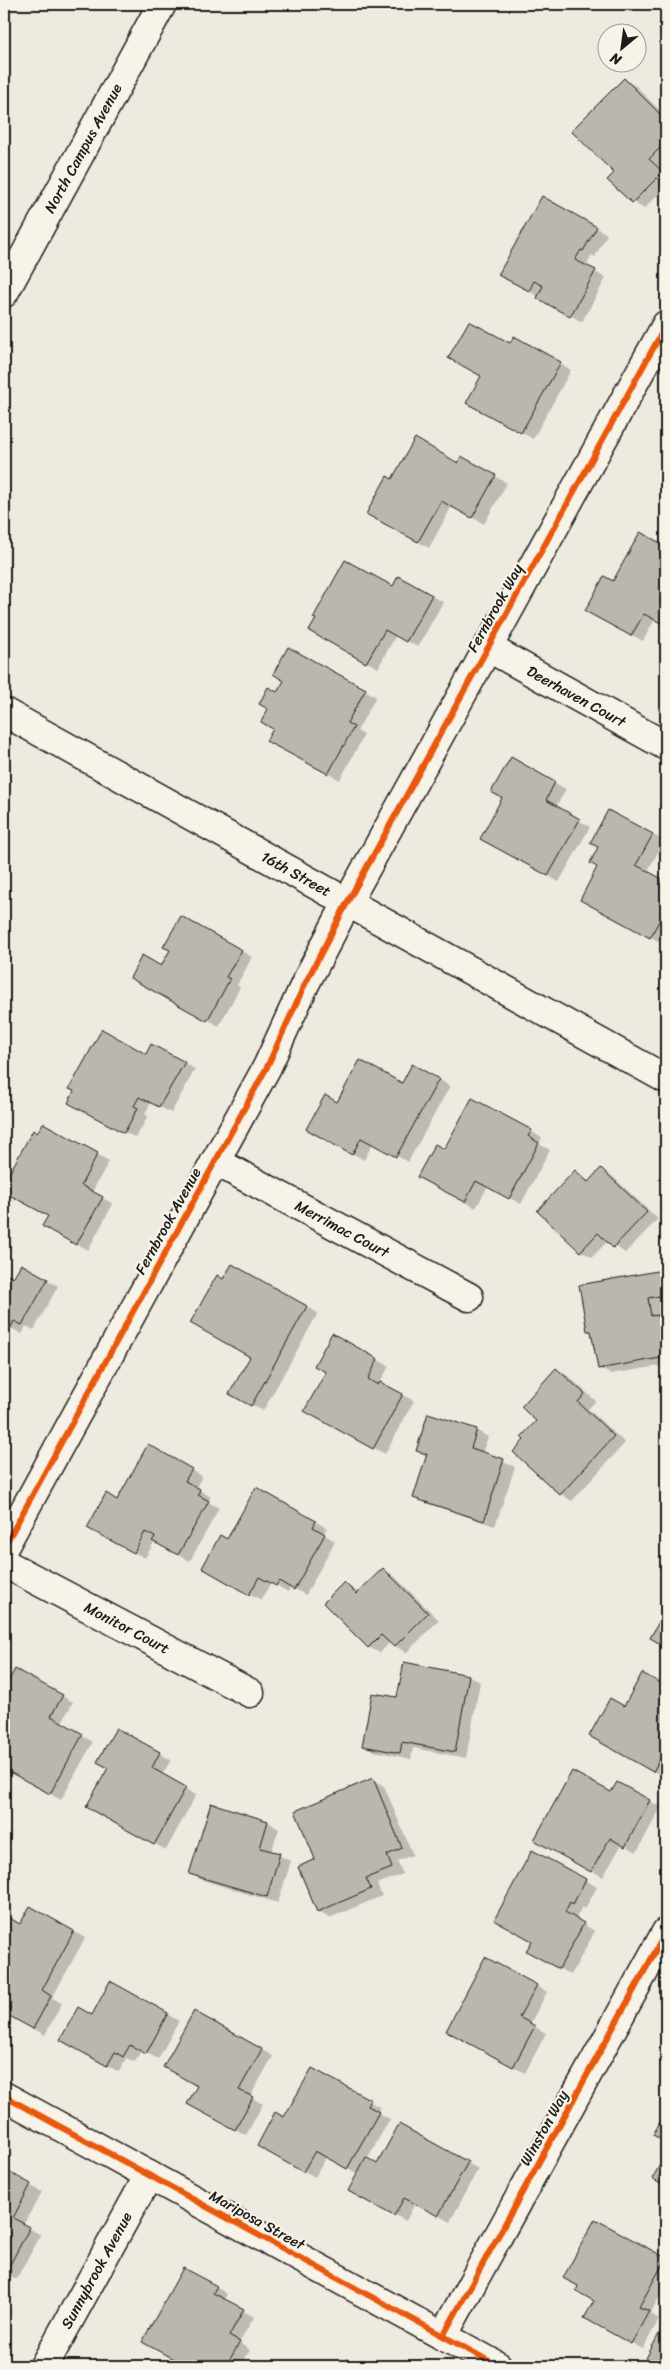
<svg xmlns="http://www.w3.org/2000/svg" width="670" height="2370" font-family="Sriracha,sans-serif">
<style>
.shadow{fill:#0003}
.building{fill:#bab7af;stroke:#1c1c1c}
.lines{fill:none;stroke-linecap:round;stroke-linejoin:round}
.minor-casing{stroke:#1c1c1c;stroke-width:31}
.secondary-casing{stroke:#1c1c1c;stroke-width:31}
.primary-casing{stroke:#1c1c1c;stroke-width:31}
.minor{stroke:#f7f3e8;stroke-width:28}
.secondary{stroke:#f7f3e8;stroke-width:28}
.primary{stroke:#f7f3e8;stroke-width:28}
.cycleway-casing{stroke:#f7f3e8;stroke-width:9}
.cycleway{stroke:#e8590c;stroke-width:6}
.labels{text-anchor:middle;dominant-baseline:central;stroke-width:4.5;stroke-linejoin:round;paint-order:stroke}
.street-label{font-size:15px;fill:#1c1c1c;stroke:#f7f3e8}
</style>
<rect width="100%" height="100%" fill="#eeeae0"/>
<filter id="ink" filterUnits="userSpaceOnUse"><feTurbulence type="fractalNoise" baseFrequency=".02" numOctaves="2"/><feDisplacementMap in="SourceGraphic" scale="10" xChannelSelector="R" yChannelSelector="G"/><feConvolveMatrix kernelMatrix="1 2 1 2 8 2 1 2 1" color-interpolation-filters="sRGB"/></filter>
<g filter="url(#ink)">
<path class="shadow" d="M624,80l12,6 30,31v43l-6,6 6,6v14l-22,23 -11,-7 -24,-22 7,-7z
M542,198l65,36 -12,23 -3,-2 -6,12 20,11 -24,44 -82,-48z
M514,338l57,32 -38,69 -65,-37z
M462,458l45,25 -23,41 -32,-18 -23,42 -50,-28 14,-40 66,-16z
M640,534l26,14v77l-11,-6 -12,22 -46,-24z
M398,578l45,24 -25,45 -22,-12 -18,33 -67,-37 82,-44z
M365,690l11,7 -19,34 7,4 -24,45 -61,-33 -5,-18z
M511,759l55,30 -10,18 34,20 -31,55 -78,-44 23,-40z
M609,811l55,30 -17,31 19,10v53l-4,8 -69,-37 7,-59z
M181,917l71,40 -15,28 3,2 -21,39 -87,-49 30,-10 10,-17z
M152,1045l43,24 -24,44 -20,-11 -6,12 3,2 -12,22 -55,-29 -5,-18 70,-35z
M413,1065l37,21 -42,76 -35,-19 -9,17 -56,-31 29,-26 66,-19z
M43,1124l66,37 -17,31 21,12 -25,46 -44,-25 5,-9 -45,-26v-4l29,-54 5,3z
M531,1131l11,7 -3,6 11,6 -29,54 -33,-18 -12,22 -46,-25 15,-32z
M601,1170l11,6 46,43 -33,34 -17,-12 -16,16 -11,-6 -42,-40 36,-39 15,10z
M22,1266l36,20 -24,44 -8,-4 -4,8 -11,-6 -7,13v-67l10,6z
M233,1266l85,47 -55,98 -32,-18 20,-37 -27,-75z
M663,1271l3,2v30l-7,2 2,13 5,3v44l-56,9 -11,-6 -6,-34 -5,-3z
M333,1335l56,31 -9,17 34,18 -29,53 -68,-37 10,-45z
M557,1369l11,7 28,25 -8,8 37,34 -53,58 -11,-7 -46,-42 23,-31z
M476,1430l12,7 -6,16 33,14 -20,59 -69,-23 -11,-6 13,-41 -11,-6z
M148,1446l54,30 -6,12 15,9 -3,5 11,6 -29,53 -35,-20 -10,17 -45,-24z
M256,1489l71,39 -4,6 12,7 -29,54 -15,-8 -3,5 -17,-10 -10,18 -58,-32 25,-28z
M383,1569l11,7 45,44 -33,33 -16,-11 -10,11 -12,-6 -24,-64 15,10z
M405,1663l64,13 11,6 -14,76 -53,-10 -2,11 -37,-8 -11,-6 35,-47z
M16,1670l57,32 -12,22 32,18 -32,58 -57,-32v-54l3,-6 -3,-2v-14z
M642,1674l24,14v86l-2,3 -74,-41 34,-29z
M116,1729l55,31 -9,15 34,20 -30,55 -78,-43 21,-39z
M373,1780l11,6 29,69 -16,6 6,13 -26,10 5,12 -53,22 -11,-7 -1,-51z
M617,1784l44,23 -24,45 -15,-8 -19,33 -68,-37 77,-46z
M268,1822l11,7 -8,23 20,9 -13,42 -76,-23 -11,-7z
M533,1851l64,36 -12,22 -3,-2 -7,13 20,11 -24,44 -33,-18z
M4,1917l16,9 54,6 11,6 -33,60 10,5 -17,32 -41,-23z
M111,1983l68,38 -21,38 -17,-9 -6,12 -9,-4 -7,14 -57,-32 30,-24z
M536,1986l11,6 -17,32 16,9 -21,40 -66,-36z
M194,2013l79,43 -23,41 13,7 -17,31 -57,-32 10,-17z
M312,2069l69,39 -3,5 12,6 -23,40 11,6 89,-2 11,6 -28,53 -35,-19 -9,18 -45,-24 -3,-23 -31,-18 -12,21 -57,-31 27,-27z
M4,2171l38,21 -19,33 18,10 -25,44 -12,-7z
M595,2221l71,39v25l-16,29 9,5 -16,30 -46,-25 -2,-24 -15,-14z
M216,2287l11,7 -3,6 30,17 -15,26 11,7 -9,16h-53l-44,-24z
M666,2323v43h-13l-8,-4z"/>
<path class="building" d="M624,78l42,42v13l-3,3 3,6 -17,17 14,13 -31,31 -25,-23 7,-7 -43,-42z
M542,196l55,31 -14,24 -2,-1 -6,10 21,10 -26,47 -33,-19 6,-12 -9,-5 -5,10 -31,-16z
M469,321l41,22 4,-7 47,26 -40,71 -55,-30 15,-27 -33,-18z
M415,438l43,25 3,-7 35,19 -24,43 -31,-17 -23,41 -52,-28 21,-38 5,3z
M640,532l26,14v80l-22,-12 -13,22 -46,-25 19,-35 9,5z
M345,560l48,26 5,-10 34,19 -26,47 -21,-12 -19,33 -57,-32 7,-12 -3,-1z
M288,647l78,42 -19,34 7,4 -26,47 -62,-33 7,-12 -12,-7 7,-13 -9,-5 9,-17 9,5 7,-11 -11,-7z
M511,757l44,25 -9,18 34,19 -32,57 -68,-37 22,-41 -11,-6z
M608,810l45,24 -17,31 30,16v27l-16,30 -70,-38 17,-33 -7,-4 8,-16 -8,-4z
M181,916l61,34 -16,27 4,2 -23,42 -77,-43 12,-23 19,11 9,-16 -7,-3z
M102,1029l44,25 5,-10 34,18 -26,45 -20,-10 -5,9 4,2 -14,25 -56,-30 6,-12 -5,-2z
M360,1060l42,23 10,-19 27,15 -43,78 -35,-19 -9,17 -46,-26 19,-34 12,7z
M472,1098l60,32 -4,6 11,7 -30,56 -33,-18 -11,21 -48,-25 18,-33 9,5z
M43,1123l55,30 -17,32 22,12 -27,48 -34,-19 6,-10 -44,-24v-9l29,-53 4,3z
M601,1168l46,44 -34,36 -15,-15 -18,19 -43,-41 38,-41 13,12z
M21,1264l27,15 -26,46 -8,-4 -4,8 -6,-4v-52l9,5z
M232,1264l75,42 -56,100 -22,-12 21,-37 -60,-34 27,-48 6,4z
M663,1270l3,25 -18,3 3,18 7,-1 8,42 -68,12 -7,-38h-4l-8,-46z
M332,1333l46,26 -10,20 10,6 2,-3 23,12 -30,55 -69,-38 22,-39 -12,-6z
M556,1368l29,26 -7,8 36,34 -54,59 -47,-43 11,-12 -3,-3 15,-16 -15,-14z
M428,1413l49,16 -6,19 33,11 -20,62 -71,-23 14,-44 -11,-3z
M148,1444l44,25 -7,12 15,8 -2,6 11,6 -31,54 -26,-14 3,-4 -10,-5 -11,21 -47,-25 19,-35 11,7z
M256,1487l60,34 -3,6 12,7 -31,56 -15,-9 -3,5 -17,-9 -10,18 -47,-27 18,-33 7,4z
M383,1568l45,45 -34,34 -13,-12 -13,13 -45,-45 21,-21 12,12z
M666,1609v38l-16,-9z
M404,1662l65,13 -14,77 -53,-10 -2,11 -38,-7 10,-53 25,4z
M15,1669l48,26 -12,21 32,18 -33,60 -46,-25v-79z
M642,1673l24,13v61l-13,25 -64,-36 21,-38 14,8z
M116,1728l44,24 -8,16 34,19 -32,58 -68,-38 22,-39 -11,-6z
M572,1771l39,21 6,-10 33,18 -25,47 -15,-9 -19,34 -57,-32z
M373,1778l29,70 -15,7 5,13 -26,10 5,11 -54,23 -19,-45 17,-8 -20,-48z
M211,1803l57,18 -8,27 20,5 -13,44 -78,-23z
M532,1850l54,29 -13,25 -3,-2 -5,10 19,11 -25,46 -33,-18 6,-10 -38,-21z
M30,1906l44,25 -32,59 9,6 -18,33 -29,-16v-98l16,9z
M485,1957l52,28 -18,32 16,9 -22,41 -67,-36z
M110,1981l58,32 -22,41 -16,-9 -7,12 -8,-5 -8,14 -47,-26 18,-33 14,8z
M194,2011l68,38 -23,41 14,7 -18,33 -48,-26 10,-18 -34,-19z
M312,2068l59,32 -3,6 11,6 -32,57 -32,-18 -12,21 -46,-26 18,-34 9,5z
M666,2111v31l-13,-7z
M399,2124l69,38 -30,54 -34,-18 -10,18 -46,-25 18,-34 11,7z
M666,2154v33l-14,-8z
M4,2169l27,15 -18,34 17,9 -25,47z
M595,2219l71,39 -27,49 10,4 -18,33 -47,-26 10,-17 -18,-10 2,-5 -15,-8z
M183,2268l34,18 -4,7 31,16 -15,27 11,6 -14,24h-40l-44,-24z
M666,2321v45h-15l-7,-4z
M346,2359l14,7h-17z"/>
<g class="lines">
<defs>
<g id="minor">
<path id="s1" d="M487,647l179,99"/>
<path id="s2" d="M215,1161l254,136"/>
<path d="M4,1547l263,-480 39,-85 41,-79 319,-578"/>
<path id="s3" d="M4,1563l246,130"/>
<path d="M4,2096l494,270"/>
<path d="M443,2336l223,-404"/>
<path id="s4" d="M44,2366l105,-191"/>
</g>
<g id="secondary">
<path id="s5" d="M4,293l158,-289"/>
</g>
<g id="primary">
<path id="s6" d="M4,712l662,367"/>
</g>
</defs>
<use href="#minor" class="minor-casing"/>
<use href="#secondary" class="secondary-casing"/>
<use href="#primary" class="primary-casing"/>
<use href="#minor" class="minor"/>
<use href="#secondary" class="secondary"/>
<use href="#primary" class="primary"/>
<defs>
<path id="cycleway" d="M4,1547l263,-480 39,-85 41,-79 319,-578
M4,2096l494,270
M443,2336l223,-404"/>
</defs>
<use href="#cycleway" class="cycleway-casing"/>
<use href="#cycleway" class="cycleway"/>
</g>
</g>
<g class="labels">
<g class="street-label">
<text stroke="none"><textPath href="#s5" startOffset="165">North Campus Avenue</textPath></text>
<text transform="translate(495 608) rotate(-61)">Fernbrook Way</text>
<text stroke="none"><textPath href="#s1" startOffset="102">Deerhaven Court</textPath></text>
<text stroke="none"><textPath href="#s6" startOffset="334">16th Street</textPath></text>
<text transform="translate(168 1221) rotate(-61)">Fernbrook Avenue</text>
<text stroke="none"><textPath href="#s2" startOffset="144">Merrimac Court</textPath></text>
<text stroke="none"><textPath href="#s3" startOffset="139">Monitor Court</textPath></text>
<text transform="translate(544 2128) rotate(-61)">Winston Way</text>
<text transform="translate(257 2220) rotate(29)">Mariposa Street</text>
<text stroke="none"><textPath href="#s4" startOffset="109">Sunnybrook Avenue</textPath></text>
</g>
</g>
<rect width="670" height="2370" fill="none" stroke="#f7f3e8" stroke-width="20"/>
<rect x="10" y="10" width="650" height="2350" fill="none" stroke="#1c1c1c" stroke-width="2" filter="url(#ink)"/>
<g transform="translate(622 48) rotate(209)"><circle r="24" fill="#f7f3e8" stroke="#9f9d96"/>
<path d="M0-4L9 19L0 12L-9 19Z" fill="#1c1c1c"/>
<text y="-8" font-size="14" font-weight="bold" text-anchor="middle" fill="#1c1c1c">N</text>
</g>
</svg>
